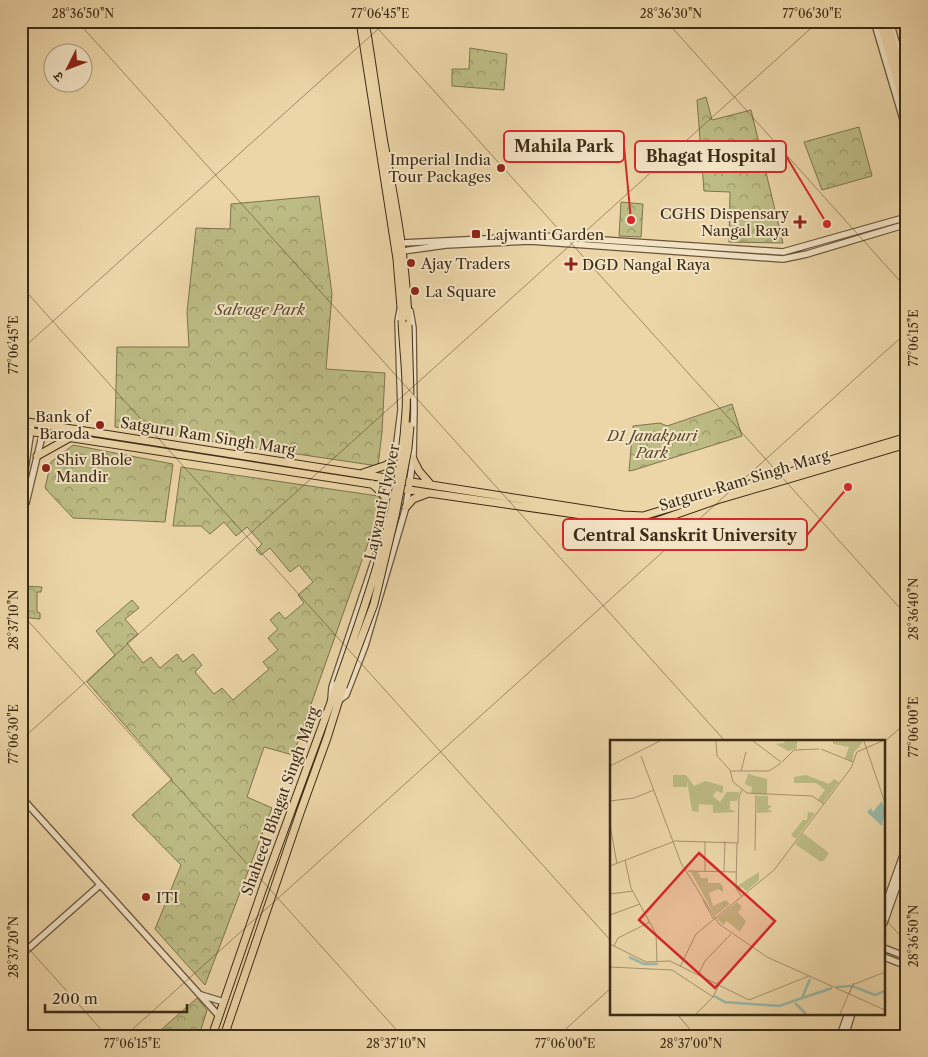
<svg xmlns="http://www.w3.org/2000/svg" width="928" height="1057" font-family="'Libre Caslon Text','Noto Serif Devanagari',serif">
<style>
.park{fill:url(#park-crowns);stroke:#7d744c}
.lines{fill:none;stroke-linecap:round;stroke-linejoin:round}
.minor-casing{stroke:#69563a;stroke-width:8}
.major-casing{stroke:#3d2c15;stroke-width:9}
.minor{stroke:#f3e4c6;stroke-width:5.5}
.major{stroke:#ecd6a8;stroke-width:7}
.major-bridge-casing{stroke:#3d2c15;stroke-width:9;stroke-linecap:butt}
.major-bridge{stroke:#ecd6a8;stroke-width:7}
.ticks{fill:none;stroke:#3d2c15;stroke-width:1;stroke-opacity:0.45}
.poi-dot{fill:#8f2418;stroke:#f3e4c6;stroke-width:2}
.labels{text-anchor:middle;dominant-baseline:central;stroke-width:4;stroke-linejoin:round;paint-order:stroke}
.poi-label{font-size:15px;fill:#3d2c15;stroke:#f3e4c6;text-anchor:start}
.park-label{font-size:15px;font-style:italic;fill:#57492b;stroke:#f3e4c6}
.street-label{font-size:15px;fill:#3d2c15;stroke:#f3e4c6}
.inset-river{fill:none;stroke:#99b9a9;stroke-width:2.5}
.inset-road{fill:none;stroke:#a6926d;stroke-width:1}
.view{fill:#d62828;fill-opacity:0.15;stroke:#d62828;stroke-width:2.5}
.inset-edge{fill:none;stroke:#3d2c15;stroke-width:2.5}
.leader{fill:none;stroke:#d62828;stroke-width:2}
.callout-dot{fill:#d62828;stroke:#f3e4c6;stroke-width:2}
.callout{fill:#f3e4c6;stroke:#d62828;stroke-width:2}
.callout-label{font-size:16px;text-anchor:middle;font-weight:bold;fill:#3d2c15}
.neatline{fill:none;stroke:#3d2c15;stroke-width:2}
.ticks-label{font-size:12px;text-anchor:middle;fill:#3d2c15}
</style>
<defs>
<pattern id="park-crowns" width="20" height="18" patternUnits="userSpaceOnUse" patternTransform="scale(1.25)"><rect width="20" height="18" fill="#bdbc84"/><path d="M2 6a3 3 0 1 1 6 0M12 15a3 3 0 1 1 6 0" fill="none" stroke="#9b996b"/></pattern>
</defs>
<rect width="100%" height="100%" fill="#ecd6a8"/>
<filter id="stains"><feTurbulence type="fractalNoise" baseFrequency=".004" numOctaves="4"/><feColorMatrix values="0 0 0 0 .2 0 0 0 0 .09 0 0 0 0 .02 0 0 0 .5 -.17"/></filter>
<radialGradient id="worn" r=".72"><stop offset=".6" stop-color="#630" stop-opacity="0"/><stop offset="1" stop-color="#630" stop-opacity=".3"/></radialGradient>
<path class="park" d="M470,48l37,6 -3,36 -52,-4v-17h17z
M706,97l6,23 39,-10 32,133 -54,-1 1,-50 -26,-1 -7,-91z
M859,127l13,49 -50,14 -18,-48z
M319,196l13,98 -6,75 59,4 -3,59 -4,34 -263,-39 2,-80h72l-2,-35 9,-84 34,1 1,-25z
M621,202l22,2 -2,33 -22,-1z
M732,404l10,32 -108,34 -5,1 4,-45 27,-3 7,3z
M73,445l100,19 -8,58 -92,-4 -28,-30 6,-26z
M181,467l197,29 4,8 -89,251 -29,-8 -17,50 25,11 -67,177 -50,-56 26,-64 -49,-50 40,-36 -85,-97 28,-27 -19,-24 36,-31 7,8 -14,11 13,15 -11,9 16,20 8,-6 9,11 17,-14 6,8 10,-8 9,11 -7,7 19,22 8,-6 11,12 36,-31 -6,-7 15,-12 -10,-12 10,-9 -8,-9 9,-8 6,7 19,-16 -6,-8 15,-13 -14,-17 -9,7 -20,-24 -9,7 -5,-5 6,-6 -15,-17 -11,9 -12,-14 -14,12 -9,-8h-28z
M21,586l21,1 -1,5h-4v20l3,1v6l-19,-2z
M197,998l10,12 -8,26h-45z"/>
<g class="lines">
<defs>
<path id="minor" d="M874,21l33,112
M890,21l14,49
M402,243l141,-7 240,16 124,-35
M403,251l43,-6 84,-4 253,18 24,-5 100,-30
M390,482l5,-24 6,-48 -3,-89 2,-11
M21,497l11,-74
M21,512l5,-9 17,-71 -1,-7
M331,699l1,-12 44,-132 11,-55 3,-2
M338,701l8,-6 19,-49 41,-139 7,-48 1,-50 -1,-81 -3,-17
M21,797l198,219
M884,908l23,-64
M884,923l23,-65
M884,948l23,9
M21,955l79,-70
M884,957l23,9
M201,995l23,7
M840,1036l8,-23
M845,1036l7,-23"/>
<path id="major" d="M360,21l37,238 5,61
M365,21c7,41 12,81 19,122 11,60 23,121 24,182
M880,21l27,93
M886,21l21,69
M21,421l602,94 20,1 264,-79
M21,430l408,63 209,30 19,-2 60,-21 190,-56
M37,456l34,-19
M413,459l6,12 12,14
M363,473l24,-8 8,-7
M372,484l9,8 6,8
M406,507l7,-8 16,-6
M212,1036l52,-151 74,-202
M224,1036l76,-223 27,-75 16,-51"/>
</defs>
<use href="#minor" class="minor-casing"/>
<use href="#major" class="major-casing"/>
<use href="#minor" class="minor"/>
<use href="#major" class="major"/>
<defs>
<path id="major-bridge" d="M408,325l2,70
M338,683c31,-87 63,-178 68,-272 2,-30 -3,-62 -4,-91
M343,687l31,-83 21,-88 13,-68 2,-22"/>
</defs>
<use href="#major-bridge" class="major-bridge-casing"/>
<use href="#major-bridge" class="major-bridge"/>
</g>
<path class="ticks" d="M77,21l648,720M371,21l536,595M666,21l241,268M21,286l591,656M21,350l366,-329M21,613l381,423M21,740l798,-719M884,742l23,-20M884,918l23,25M21,940l86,96M676,1013l20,23M125,1036l782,-704M558,1036l54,-49"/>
<g class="poi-dot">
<circle cx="501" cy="168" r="5"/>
<path d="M797.5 214.5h5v5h5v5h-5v5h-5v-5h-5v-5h5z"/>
<rect x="471" y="229" width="10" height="10" rx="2.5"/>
<circle cx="411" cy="263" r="5"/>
<path d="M568.5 256.5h5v5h5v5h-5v5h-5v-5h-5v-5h5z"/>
<circle cx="415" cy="291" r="5"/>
<circle cx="100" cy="425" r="5"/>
<circle cx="46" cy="468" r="5"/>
<circle cx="146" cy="897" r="5"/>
</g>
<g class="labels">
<g class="poi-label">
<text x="491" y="159" text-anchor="end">Imperial India<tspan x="491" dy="17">Tour Packages</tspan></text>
<text x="789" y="213" text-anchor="end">CGHS Dispensary<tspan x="789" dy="17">Nangal Raya</tspan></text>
<text x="486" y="234">Lajwanti Garden</text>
<text x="421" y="263">Ajay Traders</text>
<text x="582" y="264">DGD Nangal Raya</text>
<text x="425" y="291">La Square</text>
<text x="90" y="416" text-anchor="end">Bank of<tspan x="90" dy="17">Baroda</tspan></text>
<text x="56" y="459">Shiv Bhole<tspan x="56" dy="17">Mandir</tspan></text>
<text x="156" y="897">ITI</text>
</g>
<g class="park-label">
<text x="260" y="309">Salvage Park</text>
<text x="652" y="435">D1 Janakpuri<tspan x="652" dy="17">Park</tspan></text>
</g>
<g class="street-label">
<text transform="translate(208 436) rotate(9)">Satguru Ram Singh Marg</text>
<text transform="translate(744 480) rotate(-17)">Satguru Ram Singh Marg</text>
<text transform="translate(382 502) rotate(-78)">Lajwanti Flyover</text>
<text transform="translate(280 801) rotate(-70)">Shaheed Bhagat Singh Marg</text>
</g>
</g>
<g transform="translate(610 740)">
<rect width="275" height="275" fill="#ecd6a8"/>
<path d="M175,1h12v7l-9,3 -12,-7 8,-1z" fill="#bdbc84"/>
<path d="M223,1h29l1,1 -9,10 -2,10 -7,-4 4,-11 -16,-3zM63,35h13l8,11 11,-5 18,5v7l-7,-2 -3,5 7,6 7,-10h12l-2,9h-7v8l6,3 -23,1v-8l-14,-1 -1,8 -6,-1 -5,-31v7h-14zM196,35l23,9 5,-5 5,3 -16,21 -5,-4 7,-9 -9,-7h-22v-6zM147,56h11v9l4,1 -4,3 5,3 -16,1zM198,72l7,1 -19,26 -5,-4 12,-15h4zM193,93l26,20 -5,7 -3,2 -26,-18zM81,132h7l3,6h7v5h12l3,4v5l-5,-3 -9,4 4,13 13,-6 4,4 -15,12zM149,132v8l-9,8 -4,3 -4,-4 -5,3v-4zM127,162l5,5 -4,5 8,9 -6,11 -13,-11 -4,4 -6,-7z" fill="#bdbc84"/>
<path d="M138,34l19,5v16l-16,-1 1,-7 -7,-3z" fill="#bdbc84"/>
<path d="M272,61l3,10 -3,15 -15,-14 4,-4 2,4z" fill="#99b9a9"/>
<path class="inset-river" d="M19,217l15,7h14M226,247l16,-1 23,9 10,-4M104,256l11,6 54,4 53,-18M192,258l8,-19M185,263l11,11"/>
<path class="inset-road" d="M106,1l1,15 13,14 3,12 14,11 65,3 12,8M143,1l28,21M254,1l21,62M211,9l32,13M31,16l40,107 38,61 48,33 118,53M172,22l12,-12 25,-1M0,26l50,-25M120,31h39l12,-8M131,31l5,-19M0,61l24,-3 20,-8M0,85l7,39M127,103l-1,45 6,9M145,111l1,-56M15,120l6,28 25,46 1,28M0,126l65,-25 63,2 1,-47 3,-6M78,131l49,1M95,131v-30M114,131l1,-30M0,154l23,-3M93,160l11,20M0,175l30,-11M0,204l36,18 24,-1 79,39 60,-24M4,206l4,-8 32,-16M0,227l62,3 41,27M70,227l16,-33 78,-64 77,-102 6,-16 25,-11M88,235l7,-14 26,-27M245,244l30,-12M86,274l17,-17 6,-12M230,274l9,-21 5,-10 -5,11"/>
<path class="view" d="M89,113l76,68 -60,67 -76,-68z"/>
<rect width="275" height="275" class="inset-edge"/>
</g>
<path class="leader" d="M631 220L624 146M827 224L786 156M848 487L807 535"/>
<g class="callout-dot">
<circle cx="631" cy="220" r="5"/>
<circle cx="827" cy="224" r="5"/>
<circle cx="848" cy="487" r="5"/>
</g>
<g class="callout">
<rect x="504" y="131" width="120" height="31" rx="5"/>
<rect x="635" y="141" width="151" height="31" rx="5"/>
<rect x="563" y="519" width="244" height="31" rx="5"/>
</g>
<g class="callout-label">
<text x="564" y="152">Mahila Park</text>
<text x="711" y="162">Bhagat Hospital</text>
<text x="685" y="541">Central Sanskrit University</text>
</g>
<rect width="928" height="1057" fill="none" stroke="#ecd6a8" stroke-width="55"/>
<g transform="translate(68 68) rotate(228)"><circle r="24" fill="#f3e4c6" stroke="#aa9a7f"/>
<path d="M0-4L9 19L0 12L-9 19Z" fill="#8f2418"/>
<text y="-8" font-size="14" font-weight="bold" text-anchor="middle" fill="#3d2c15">उ</text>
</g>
<path d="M45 1004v8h142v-8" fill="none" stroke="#3d2c15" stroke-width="2.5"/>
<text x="52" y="1004" font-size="15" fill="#3d2c15" stroke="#f3e4c6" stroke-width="4" paint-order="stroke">200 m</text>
<rect x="28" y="28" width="872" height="1002" class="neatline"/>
<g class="ticks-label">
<text x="83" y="18">28°36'50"N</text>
<text x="380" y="18">77°06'45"E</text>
<text x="671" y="18">28°36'30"N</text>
<text x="812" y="18">77°06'30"E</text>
<text transform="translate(914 338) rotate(-90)" y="4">77°06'15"E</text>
<text transform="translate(14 345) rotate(-90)" y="4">77°06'45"E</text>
<text transform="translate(914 609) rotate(-90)" y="4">28°36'40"N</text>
<text transform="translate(14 620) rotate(-90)" y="4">28°37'10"N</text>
<text transform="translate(914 727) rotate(-90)" y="4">77°06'00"E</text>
<text transform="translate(14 734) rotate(-90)" y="4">77°06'30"E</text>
<text transform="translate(914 936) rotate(-90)" y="4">28°36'50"N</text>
<text transform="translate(14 947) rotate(-90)" y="4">28°37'20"N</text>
<text x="132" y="1048">77°06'15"E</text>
<text x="396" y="1048">28°37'10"N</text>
<text x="565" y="1048">77°06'00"E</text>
<text x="691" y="1048">28°37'00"N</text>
</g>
<rect width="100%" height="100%" filter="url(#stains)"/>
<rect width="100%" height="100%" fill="url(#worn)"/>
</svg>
